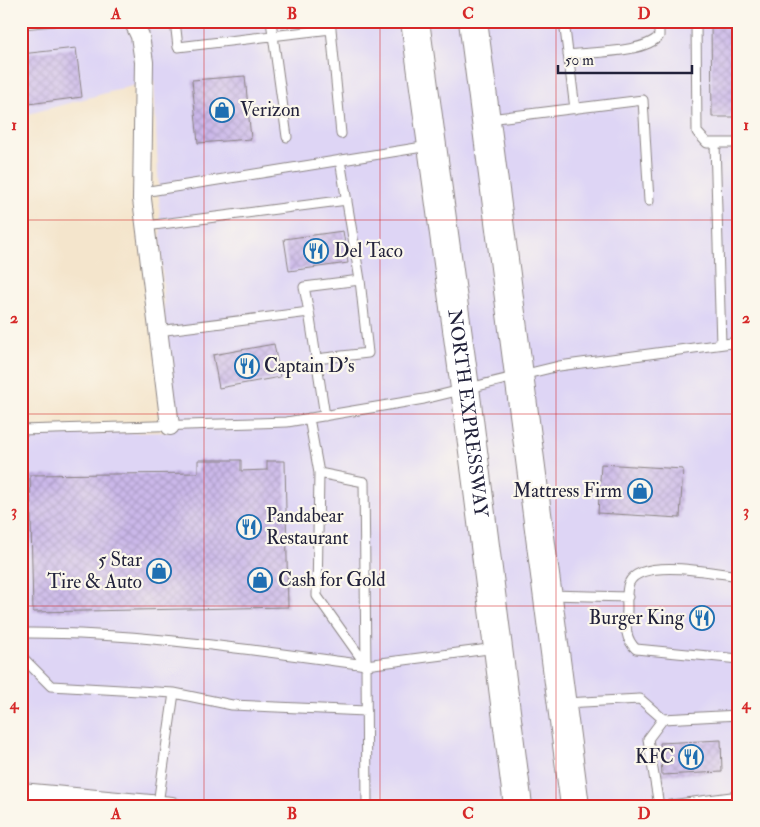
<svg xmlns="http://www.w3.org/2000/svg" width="760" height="827" font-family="'IM FELL Double Pica',serif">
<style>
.built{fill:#ded5f5}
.building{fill:url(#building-cross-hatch)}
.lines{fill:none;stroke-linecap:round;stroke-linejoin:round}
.service-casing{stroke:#8b8484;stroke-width:11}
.minor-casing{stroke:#8b8484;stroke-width:20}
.trunk-casing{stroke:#8b8484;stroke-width:30}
.service{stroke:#fff;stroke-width:9}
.minor{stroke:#fff;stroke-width:18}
.trunk{stroke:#fff;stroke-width:28}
.grid{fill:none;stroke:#d62828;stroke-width:1;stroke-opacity:0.55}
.labels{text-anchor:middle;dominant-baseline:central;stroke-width:4.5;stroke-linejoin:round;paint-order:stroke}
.poi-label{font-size:19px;fill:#22223b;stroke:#fbf7ec;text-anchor:start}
.street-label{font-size:19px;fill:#22223b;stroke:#fbf7ec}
.neatline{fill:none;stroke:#d62828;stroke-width:2}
.grid-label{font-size:16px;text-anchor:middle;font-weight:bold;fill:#d62828}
</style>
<defs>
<pattern id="building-cross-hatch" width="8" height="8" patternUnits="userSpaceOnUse" patternTransform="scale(1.25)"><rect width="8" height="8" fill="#cbb8e9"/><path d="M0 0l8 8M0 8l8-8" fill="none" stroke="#ae9ec9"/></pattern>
</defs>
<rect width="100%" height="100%" fill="#fbf7ec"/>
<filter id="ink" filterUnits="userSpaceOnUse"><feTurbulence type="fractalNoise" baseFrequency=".02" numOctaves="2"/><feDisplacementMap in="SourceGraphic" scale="10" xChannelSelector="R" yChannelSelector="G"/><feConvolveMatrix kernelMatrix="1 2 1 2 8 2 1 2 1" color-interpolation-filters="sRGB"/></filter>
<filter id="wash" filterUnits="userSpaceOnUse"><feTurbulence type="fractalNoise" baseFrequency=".0096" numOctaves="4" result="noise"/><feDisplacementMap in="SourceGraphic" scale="20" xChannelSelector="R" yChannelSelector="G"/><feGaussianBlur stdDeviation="1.12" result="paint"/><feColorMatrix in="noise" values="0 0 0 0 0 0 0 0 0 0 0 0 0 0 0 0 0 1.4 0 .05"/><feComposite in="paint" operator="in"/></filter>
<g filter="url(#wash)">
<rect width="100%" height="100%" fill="#f4e5cc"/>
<path class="built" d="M21,21h718v785h-653l-65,-9v-362l148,-3 -15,-352 -133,36z"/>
<g id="blocks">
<path class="building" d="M711,21h28v96h-27z
M76,48l6,49 -61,8v-51z
M245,76l6,63 -53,4 -6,-63z
M343,231l5,32 -59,8 -5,-32z
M274,344l6,33 -61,11 -6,-33z
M198,460h43v11l26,-1v-9h18l3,146 -255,5 -3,-137 168,-2z
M601,464l82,5 -3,49 -82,-5z
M721,740l1,32 -60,3 -2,-32z"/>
</g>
</g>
<g filter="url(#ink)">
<use href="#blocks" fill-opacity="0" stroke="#8b8484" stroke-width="1"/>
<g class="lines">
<defs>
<path id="service" d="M175,21l3,26 153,-18 10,105
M271,21l16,116
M564,21l11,88
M696,21l1,111 10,11h32
M21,24l33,-3
M568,55c23,-3 77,-2 91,-19v-15
M489,119l154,-19 6,101
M715,143l6,201
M143,192l286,-46
M146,226l201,-26
M309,312l-5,-25 56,-7 -20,-120
M158,331l151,-19 16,104
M316,359l52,-6 -8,-73
M309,418l10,55 -2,123 49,69
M21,430l266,-8 137,-23 135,-33 180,-24
M319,473l45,9 2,183
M739,576c-24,-3 -99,-19 -110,7 -3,7 -2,19 -2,27 -1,15 -3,28 9,39l103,10
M550,595l78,2
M21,633c116,-1 231,17 345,32
M21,656l30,30 123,7 -16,111
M174,693l58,12 134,6
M565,703l75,-4 23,20 76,-4
M367,806l-1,-141 130,-17
M659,806l-11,-67 15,-20
M663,806l76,-10"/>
<path id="minor" d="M133,21l7,15 4,26 -2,137 28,227
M21,792l151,14"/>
<g id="trunk">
<path id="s1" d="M415,21l50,367 53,418"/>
<path d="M473,21l102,785"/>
</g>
</defs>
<use href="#service" class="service-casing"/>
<use href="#minor" class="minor-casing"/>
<use href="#trunk" class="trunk-casing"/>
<use href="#service" class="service"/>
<use href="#minor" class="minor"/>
<use href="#trunk" class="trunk"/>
</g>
</g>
<path class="grid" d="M204,21v785M380,21v785M556,21v785M21,220h718M21,414h718M21,606h718"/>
<defs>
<symbol id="shop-ring" viewBox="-11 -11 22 22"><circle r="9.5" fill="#fbf7ec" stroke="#1f6fb2" stroke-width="1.5"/><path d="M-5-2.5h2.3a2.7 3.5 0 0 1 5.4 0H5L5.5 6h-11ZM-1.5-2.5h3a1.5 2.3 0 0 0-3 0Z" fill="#1f6fb2"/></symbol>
<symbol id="restaurant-ring" viewBox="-11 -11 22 22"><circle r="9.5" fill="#fbf7ec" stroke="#1f6fb2" stroke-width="1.5"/><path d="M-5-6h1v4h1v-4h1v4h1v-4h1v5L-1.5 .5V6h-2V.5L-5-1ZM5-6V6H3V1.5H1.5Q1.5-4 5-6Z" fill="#1f6fb2"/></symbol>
</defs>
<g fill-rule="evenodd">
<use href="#shop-ring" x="208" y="96" width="28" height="28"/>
<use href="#restaurant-ring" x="302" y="237" width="28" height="28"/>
<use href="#restaurant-ring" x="233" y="352" width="28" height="28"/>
<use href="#shop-ring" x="626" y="477" width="28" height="28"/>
<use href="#restaurant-ring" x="235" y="513" width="28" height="28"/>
<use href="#shop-ring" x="145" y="557" width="28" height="28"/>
<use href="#shop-ring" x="246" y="566" width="28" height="28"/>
<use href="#restaurant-ring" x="688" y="604" width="28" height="28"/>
<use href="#restaurant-ring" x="677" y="743" width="28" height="28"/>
</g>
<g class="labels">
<g class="poi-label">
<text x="240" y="110">Verizon</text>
<text x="334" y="251">Del Taco</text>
<text x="264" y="366">Captain D's</text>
<text x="622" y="491" text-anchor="end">Mattress Firm</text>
<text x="266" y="516">Pandabear<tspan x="266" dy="22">Restaurant</tspan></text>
<text x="142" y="560" text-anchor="end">5 Star<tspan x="142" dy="22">Tire &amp; Auto</tspan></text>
<text x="278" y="580">Cash for Gold</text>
<text x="684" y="618" text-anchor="end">Burger King</text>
<text x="674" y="757" text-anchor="end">KFC</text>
</g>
<g class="street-label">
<text stroke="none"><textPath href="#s1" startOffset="396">NORTH EXPRESSWAY</textPath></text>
</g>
</g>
<rect width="760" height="827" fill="none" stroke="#fbf7ec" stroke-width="55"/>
<path d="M558 65v8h134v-8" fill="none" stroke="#22223b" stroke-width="2.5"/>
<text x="565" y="65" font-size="15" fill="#22223b" stroke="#fbf7ec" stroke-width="4" paint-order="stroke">50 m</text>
<rect x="28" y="28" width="704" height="772" class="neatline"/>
<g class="grid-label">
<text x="116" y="19">A</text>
<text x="292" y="19">B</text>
<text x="468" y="19">C</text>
<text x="644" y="19">D</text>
<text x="14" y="130">1</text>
<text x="746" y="130">1</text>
<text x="14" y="323">2</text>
<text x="746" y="323">2</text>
<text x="14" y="516">3</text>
<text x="746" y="516">3</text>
<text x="14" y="709">4</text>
<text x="746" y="709">4</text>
<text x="116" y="819">A</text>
<text x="292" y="819">B</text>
<text x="468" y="819">C</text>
<text x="644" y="819">D</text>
</g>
</svg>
